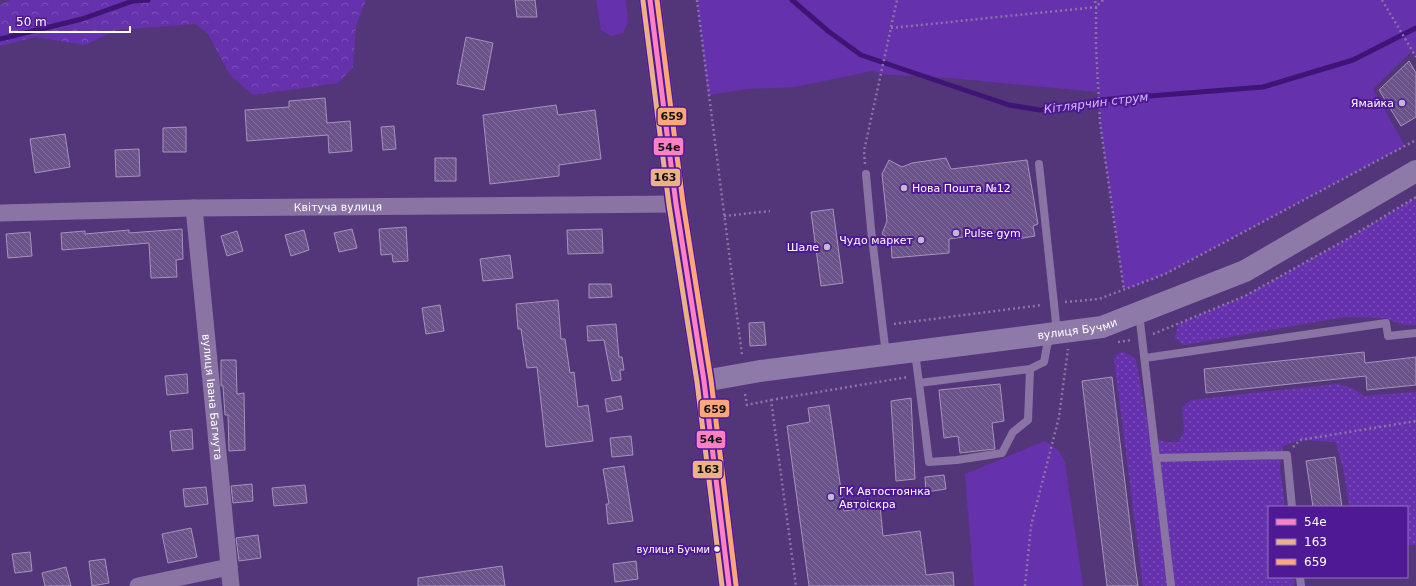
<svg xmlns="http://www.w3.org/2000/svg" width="1416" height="586" font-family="'DejaVu Sans',sans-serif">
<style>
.green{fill:#6531ad}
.forest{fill:url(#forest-crowns)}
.garden{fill:url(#garden-dots)}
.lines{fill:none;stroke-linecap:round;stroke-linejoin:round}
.stream{stroke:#3e1474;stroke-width:5}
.building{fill:url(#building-back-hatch);stroke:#a494b9}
.path{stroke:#8974a4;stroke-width:2.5;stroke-dasharray:2 3;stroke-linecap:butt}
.lane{stroke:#8974a4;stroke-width:8}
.street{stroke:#8974a4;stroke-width:17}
.secondary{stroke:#8e7aa8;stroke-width:22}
.primary{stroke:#8872a2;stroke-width:22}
.bus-1-casing{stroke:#4f1996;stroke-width:8}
.bus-2-casing{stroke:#4f1996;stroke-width:8}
.bus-3-casing{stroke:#4f1996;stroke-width:8}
.bus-1{stroke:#ff80c5;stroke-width:5}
.bus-2{stroke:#ebb288;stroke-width:5}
.bus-3{stroke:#fea67b;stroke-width:5}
.poi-dot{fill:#c3b9d0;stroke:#4f1996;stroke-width:1.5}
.bus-dot{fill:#fff;stroke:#4f1996;stroke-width:1.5}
.labels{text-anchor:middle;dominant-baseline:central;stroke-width:4;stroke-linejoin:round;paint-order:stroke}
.bus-label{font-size:10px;fill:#fff;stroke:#4f1996;text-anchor:end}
.poi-label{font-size:11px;fill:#fff;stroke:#4f1996;text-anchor:end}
.street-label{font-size:11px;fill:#fff;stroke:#4f1996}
.water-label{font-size:12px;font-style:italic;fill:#d2b9f7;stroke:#4f1996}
.line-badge{stroke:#4f1996;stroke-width:1.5}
.pale-badge-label{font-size:11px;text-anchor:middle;font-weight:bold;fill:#111}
</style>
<defs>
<pattern id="forest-crowns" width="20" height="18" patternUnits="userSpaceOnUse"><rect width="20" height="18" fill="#6531ad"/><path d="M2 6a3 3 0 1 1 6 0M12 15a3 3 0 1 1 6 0" fill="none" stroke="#7c50b9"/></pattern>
<pattern id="garden-dots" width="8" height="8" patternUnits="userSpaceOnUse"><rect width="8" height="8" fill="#6531ad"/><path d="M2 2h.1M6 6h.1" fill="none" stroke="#7c50b9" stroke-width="1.8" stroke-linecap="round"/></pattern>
<pattern id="building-back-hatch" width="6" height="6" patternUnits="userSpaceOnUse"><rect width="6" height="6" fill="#6a5388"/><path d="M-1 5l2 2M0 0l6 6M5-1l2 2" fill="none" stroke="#806d9a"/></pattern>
</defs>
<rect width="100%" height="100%" fill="#533679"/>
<path class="green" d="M596,0h30l2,22 -5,11 -12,3 -10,-6z
M697,0h397l1,23v-23h321v57l-4,-6 -39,38 32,57 -240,128 -41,16 -24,-167 -3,-53v22l-147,-14 -68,-4 -10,-3 -77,16 -48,2 -39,6z
M1045,441l14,10 6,12 18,123h-109l-9,-112z"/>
<path class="forest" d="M10,0h356l-10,26 -3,41 -15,16 -85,12 -23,-20 -22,-41 -13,-10 -79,6 -31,15 -50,-8 -35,9v-41z"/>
<path class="garden" d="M1416,197v128h-12l-20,-7 -40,-1 -160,28 -9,-7 3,-14 67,-28 102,-57z
M1122,352l8,3 6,5 14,76 15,6h14l5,-11 -2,-24 9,-7 146,-16 15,4 12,8 52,-4v153h-9v-38h-58l-5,-35 -8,-30 -36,-2 -17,6 -3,22 5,39h-16v70h24l1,9h-151l-29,-227 3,-5z"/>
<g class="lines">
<path class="stream" d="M792,0l36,31 33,24 148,50 31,5 31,-3 28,-7 164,-13 90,-27 63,-32
M0,39l82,-20 51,-18 15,-1"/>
</g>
<path class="building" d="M515,0h20l2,17h-20z
M466,37l27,6 -9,47 -27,-6z
M1409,61l7,12v44l-15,9 -22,-36z
M325,98l2,25 23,-2 2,30 -23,2 -1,-18 -81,6 -2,-31 44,-3v-6z
M556,105l2,10 37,-5 6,49 -42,6v11l-69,8 -7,-69z
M394,126l2,23 -13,1 -2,-23z
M186,127v25h-23v-24z
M65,134l5,33 -35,6 -5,-34z
M139,149l1,27 -24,1 -1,-27z
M435,158h21v23h-21z
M946,158l5,11 76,-9 11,64 -5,2 2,10 -18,3 -3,-9 -65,9v14l-57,5 -1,-18 -9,-6 5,-13 -5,-47 7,-14 13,7 10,-4z
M833,209l10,74 -22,3 -10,-74z
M406,227l2,34 -15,1 -1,-8 -11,1 -2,-26z
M182,229l1,30 -7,1 1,17 -26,1 -2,-35 -87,7 -1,-17 24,-2v3l44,-4v3z
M352,229l5,19 -18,4 -5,-19z
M602,229l1,24 -35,1 -1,-24z
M304,230l5,20 -18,6 -6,-21z
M237,231l6,20 -16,5 -6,-20z
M30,232l2,24 -24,2 -2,-24z
M510,255l3,23 -30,3 -3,-22z
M589,284h22l1,13 -23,1z
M558,300l3,39h4l5,34 4,-1 4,35 10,-2 5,36 -47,6 -9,-80 -10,1 -6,-39h-3l-2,-25z
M440,305l4,26 -18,3 -4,-26z
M764,322l2,23 -16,1 -1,-23z
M616,324l3,33h3l2,13h-4l1,10 -9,1 -8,-41 -16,1 -1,-15z
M1364,352l1,11 51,-6v28l-49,5 -1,-14 -160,17 -2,-24z
M221,360h15l1,34 7,-1 1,57 -16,1 -1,-36h-3l-2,-29h-2z
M187,374l1,19 -21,2 -2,-19z
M1112,377l23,188 3,21h-31l-25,-205z
M1000,384l4,37 -12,2 3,26 -35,4 -2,-17 -14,2 -5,-48z
M621,396l2,13 -16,3 -2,-13z
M911,398l4,81 -19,2 -5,-80z
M829,405l15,106 36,-5 3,30 37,-5 6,44 27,-3 1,14h-145l-22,-160 23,-4 -2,-14z
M192,429l1,20 -21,2 -2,-20z
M631,436l2,19 -21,2 -2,-19z
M1335,457l7,50h-29l-7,-46z
M624,466l9,55 -25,3 -2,-20h3l-6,-35z
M944,475l2,14 -20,3 -1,-15z
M252,484l1,17 -20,2 -2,-17z
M305,485l2,18 -33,3 -2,-18z
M206,487l2,17 -23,3 -2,-18z
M191,528l6,29 -29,6 -6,-29z
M258,535l3,23 -22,3 -3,-23z
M30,552l2,19 -17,2 -3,-19z
M105,559l4,24 -17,3 -3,-25z
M636,561l2,18 -23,3 -2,-18z
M502,566l3,20h-87v-8z
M66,567l5,19h-26l-3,-13z"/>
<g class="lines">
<path class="path" d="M697,0l45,355
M1103,0l-7,7v39l4,77 24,167
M1382,0l34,57
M891,28l205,-21 -1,-7
M865,164l-1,-13 33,-151
M724,216l46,-5
M1065,302l34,-3 66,-25 251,-134
M894,324l148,-19
M1153,334l92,-38 102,-57 69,-42
M1118,342l13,-2
M745,394l2,11 24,-5 25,186
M771,400l137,-23
M1293,447l7,-7 116,-19
M1025,586l6,-60 28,-109 9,-68"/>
<path class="lane" d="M1039,164l18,168
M866,174l5,55 15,126
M1139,313l32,273
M915,352l14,110 28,-2 45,-7 11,-21 15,-12 2,-51 14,-7 3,-16 3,-9
M1145,358l241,-35 2,13 28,-3
M919,383l111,-14
M1156,458l131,-3 5,52
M1300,577l1,9"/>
<g class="street">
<path id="s1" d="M194,208l37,378"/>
<path id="s2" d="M0,213l194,-5 482,-4"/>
<path d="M138,586l91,-19"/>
</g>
<path class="secondary" id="s3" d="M704,381l56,-10 342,-44 143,-56 171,-100"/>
<path class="primary" d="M650,0l26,204 28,177 25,205"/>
<defs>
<path id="bus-1" d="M650,0l26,204 28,177 25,205"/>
<path id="bus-2" d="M643,1l26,204 28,177 25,204"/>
<path id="bus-3" d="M657,0l26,203 28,177 25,205"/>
</defs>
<use href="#bus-1" class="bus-1-casing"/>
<use href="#bus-2" class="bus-2-casing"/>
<use href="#bus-3" class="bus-3-casing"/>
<use href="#bus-1" class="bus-1"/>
<use href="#bus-2" class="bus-2"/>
<use href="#bus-3" class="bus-3"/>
</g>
<g class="poi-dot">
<circle cx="1402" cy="103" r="4"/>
<circle cx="904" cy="188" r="4"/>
<circle cx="956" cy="233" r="4"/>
<circle cx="921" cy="240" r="4"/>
<circle cx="827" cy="247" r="4"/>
<circle cx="831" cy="497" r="4"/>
</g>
<circle class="bus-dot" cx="717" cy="549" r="3.5"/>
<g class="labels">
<g class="bus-label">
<text x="710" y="549">вулиця Бучми</text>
</g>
<g class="poi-label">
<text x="1394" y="103">Ямайка</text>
<text x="912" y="188" text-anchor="start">Нова Пошта №12</text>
<text x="964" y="233" text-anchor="start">Pulse gym</text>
<text x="913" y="240">Чудо маркет</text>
<text x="819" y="247">Шале</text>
<text x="839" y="491" text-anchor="start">ГК Автостоянка<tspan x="839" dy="13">Автоіскра</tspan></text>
</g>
<g class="street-label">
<text stroke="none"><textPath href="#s2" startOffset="338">Квітуча вулиця</textPath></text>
<text stroke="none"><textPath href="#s3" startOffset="377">вулиця Бучми</textPath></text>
<text stroke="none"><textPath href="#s1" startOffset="190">вулиця Івана Багмута</textPath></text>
</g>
<g class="water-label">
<text transform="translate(1096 103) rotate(-7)">Кітлярчин струм</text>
</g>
</g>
<g class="line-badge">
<rect x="657" y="107" width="30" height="19" rx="4" fill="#fea67b"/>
<rect x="653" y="137" width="31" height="19" rx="4" fill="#ff80c5"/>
<rect x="650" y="168" width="31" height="19" rx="4" fill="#ebb288"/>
<rect x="699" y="399" width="31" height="19" rx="4" fill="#fea67b"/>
<rect x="696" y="430" width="30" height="19" rx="4" fill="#ff80c5"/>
<rect x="692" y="460" width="31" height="19" rx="4" fill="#ebb288"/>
</g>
<g class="pale-badge-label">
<text x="672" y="120">659</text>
<text x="669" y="151">54е</text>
<text x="665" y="181">163</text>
<text x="715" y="413">659</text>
<text x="711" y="443">54е</text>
<text x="708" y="473">163</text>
</g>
<rect x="1268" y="506" width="140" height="72" fill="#4f1996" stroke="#9575c0"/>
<rect x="1276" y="519" width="20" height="6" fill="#ff80c5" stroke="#9575c0"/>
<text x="1304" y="526" font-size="12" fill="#ffffff">54е</text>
<rect x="1276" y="539" width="20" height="6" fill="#ebb288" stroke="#9575c0"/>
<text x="1304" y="546" font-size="12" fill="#ffffff">163</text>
<rect x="1276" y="559" width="20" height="6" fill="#fea67b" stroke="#9575c0"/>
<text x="1304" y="566" font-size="12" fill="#ffffff">659</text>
<path d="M10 26v6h120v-6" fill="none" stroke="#ffffff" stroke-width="2"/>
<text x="16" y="26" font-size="12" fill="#ffffff" stroke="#4f1996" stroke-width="3" paint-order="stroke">50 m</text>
</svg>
